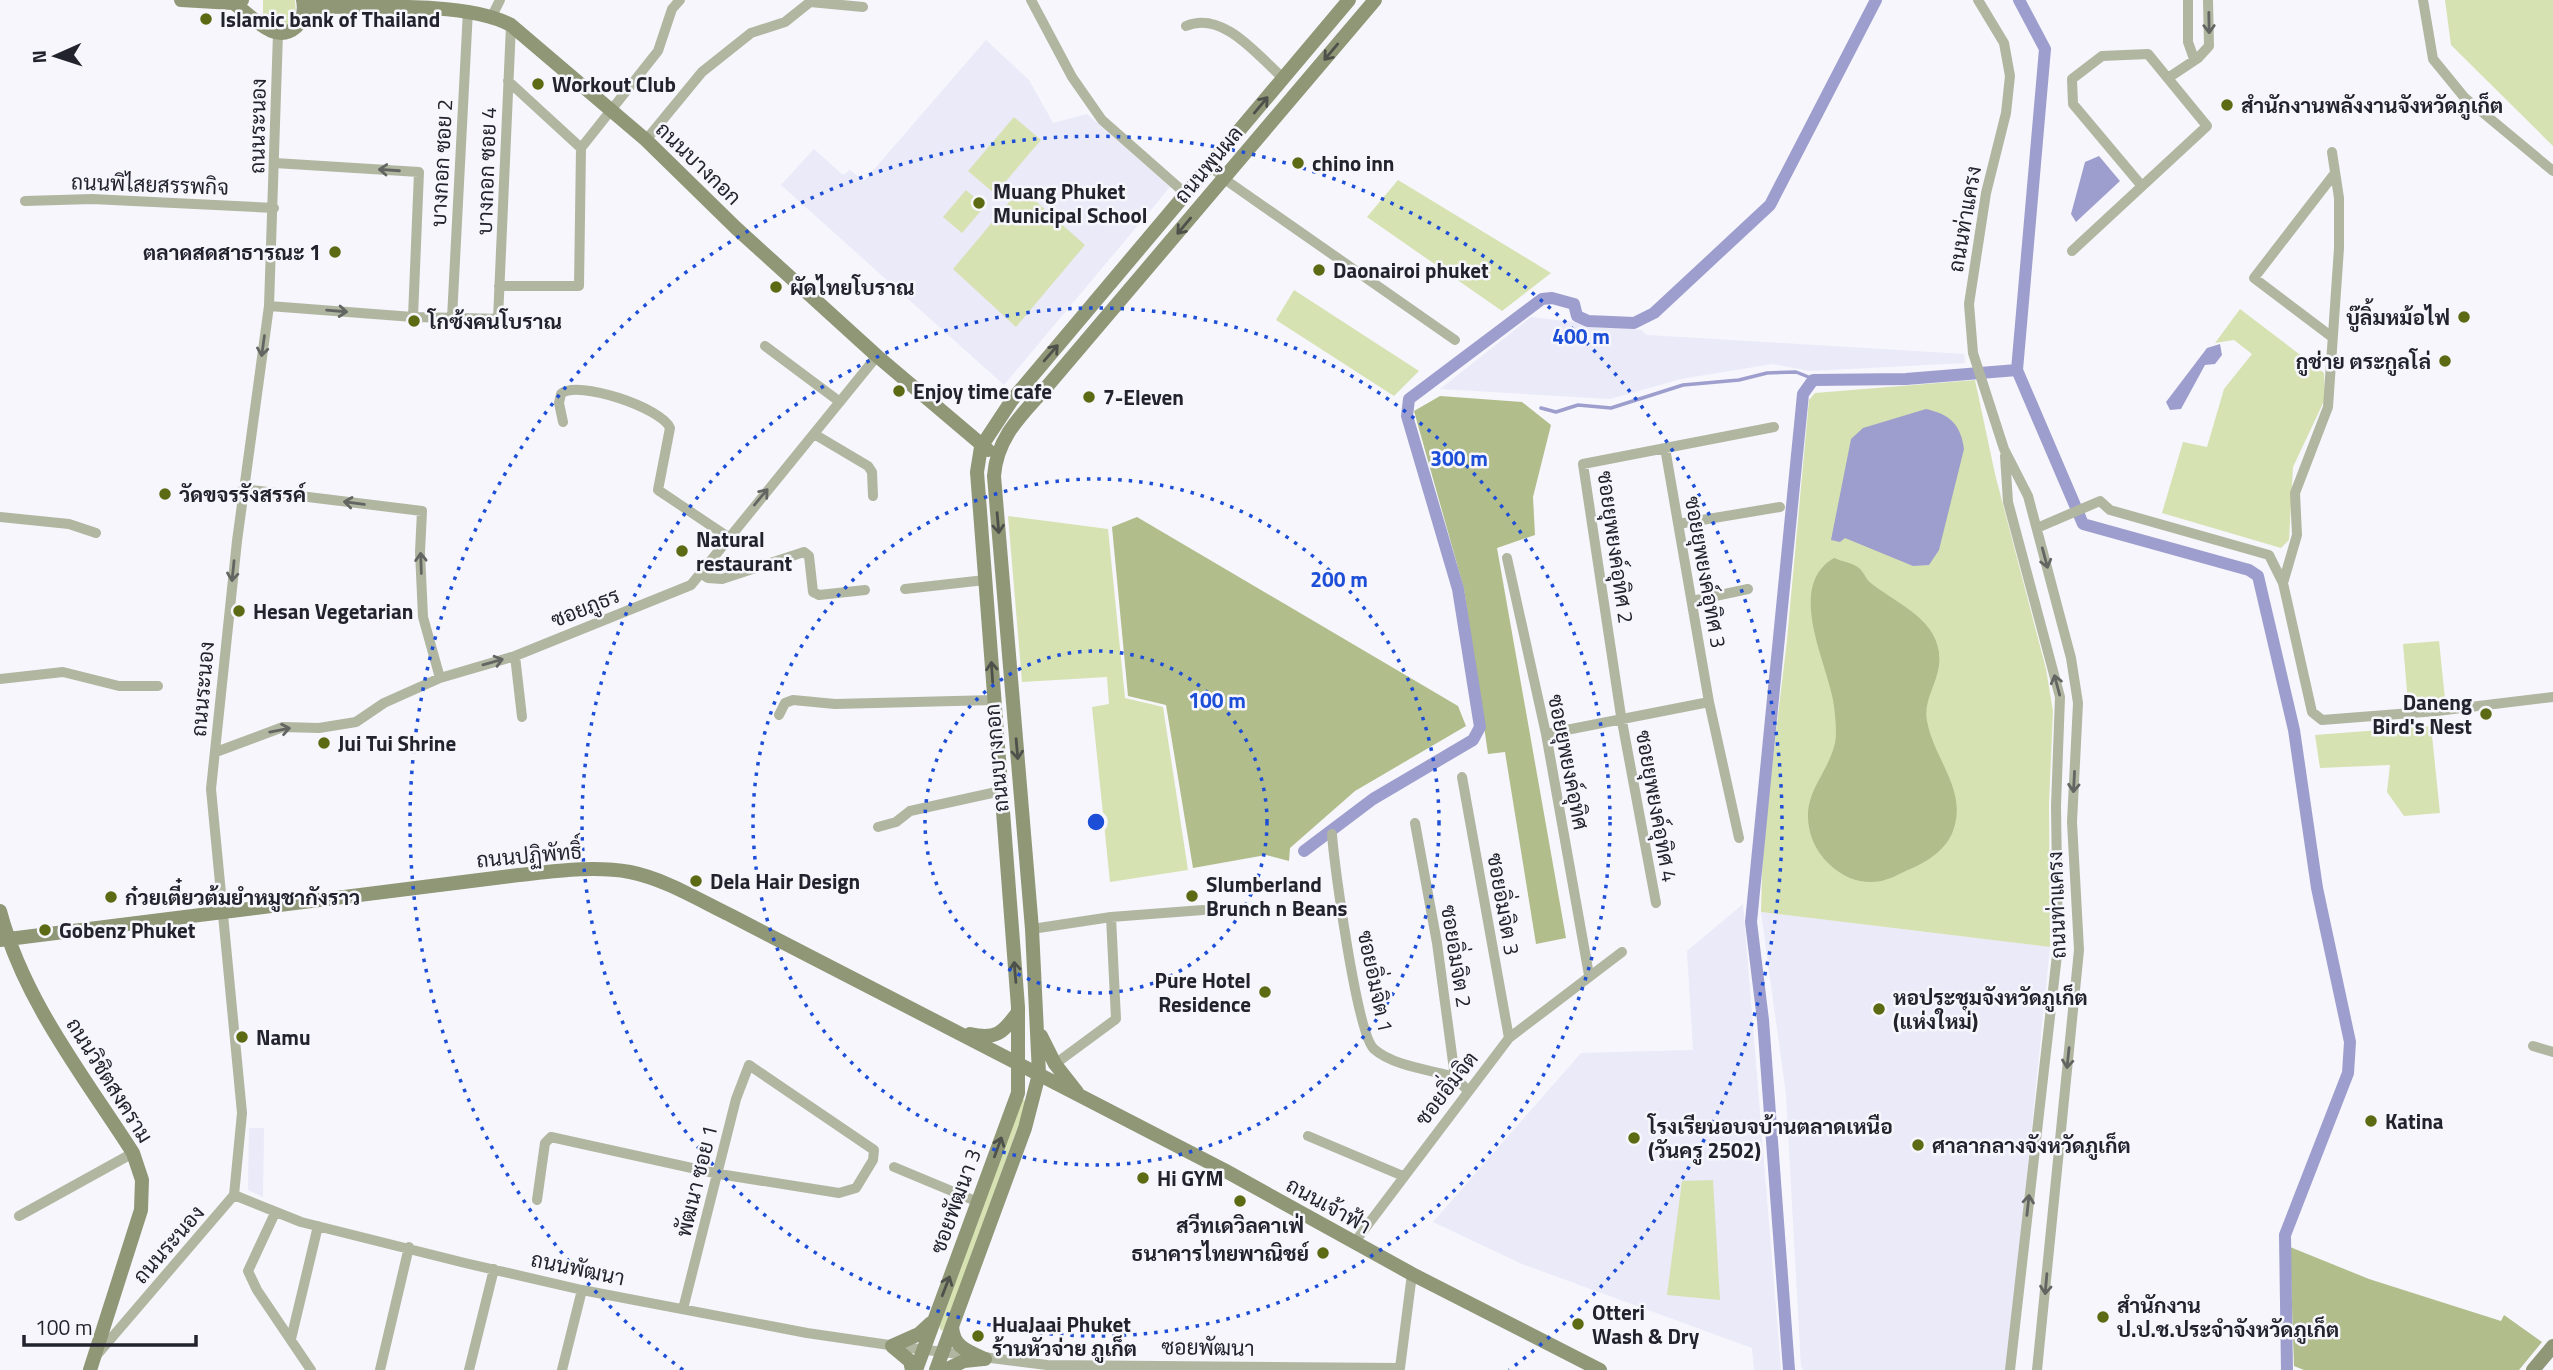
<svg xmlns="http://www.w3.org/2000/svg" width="2553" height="1370" font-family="'Titillium Web',Sarabun,sans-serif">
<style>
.built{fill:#eaeaf9}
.green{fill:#d6e2b2}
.forest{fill:#b1bd8b}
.water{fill:#9e9ece}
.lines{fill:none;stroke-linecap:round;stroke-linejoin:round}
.stream{stroke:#9e9ece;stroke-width:3.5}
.canal{stroke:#9e9ece;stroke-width:12}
.street{stroke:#b1b6a1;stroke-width:10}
.secondary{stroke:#8f9776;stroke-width:14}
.oneway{stroke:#636562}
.oneway2{stroke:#4e514b}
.ring{fill:none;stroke:#1d4ed8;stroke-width:3.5;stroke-dasharray:3.5 7}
.poi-dot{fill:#5b6a13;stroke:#f6f6fc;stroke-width:2.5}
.labels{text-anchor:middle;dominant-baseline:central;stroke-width:5;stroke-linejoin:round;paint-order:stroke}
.poi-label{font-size:21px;font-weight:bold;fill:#23232e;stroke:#f6f6fc;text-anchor:start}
.street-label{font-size:21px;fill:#23232e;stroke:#f6f6fc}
.centre{fill:#1d4ed8;stroke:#f6f6fc;stroke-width:3.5}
.ring-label{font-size:21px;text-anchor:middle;font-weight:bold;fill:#1d4ed8;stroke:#f6f6fc;stroke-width:5;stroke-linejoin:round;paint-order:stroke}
</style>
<rect width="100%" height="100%" fill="#f6f6fc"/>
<path class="built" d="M986,40l43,40 24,43 34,-9 83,73 -166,198 -223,-200 33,-36 29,26 7,-5 14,11z
M1531,317l110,13 6,5 317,19 1,9 -155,8 -38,-7 -91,15 -71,20 -170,-10z
M1743,904l38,466h-27l-2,-22 -230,-84 -89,-42 148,-169 112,-3 -6,-99z
M1761,912l289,35 -43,423h-203l-3,-3 -15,-272z
M249,1128h15l-1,69 -15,-7z"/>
<path class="green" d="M263,0h32l1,15 -7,9 -11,3 -15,-8z
M2445,0h108v146l-102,-101z
M1014,117l27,23 -46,54 -27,-23z
M1398,180l153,93 -49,38 -135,-94z
M1021,188l64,57 -69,82 -63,-58z
M966,190l19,16 -23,27 -19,-16z
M1294,290l125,81 -25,25 -118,-76z
M2240,309l84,64 1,26 -32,68 -4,73 -8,8 -119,-35 21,-71 24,5 17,-58 28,-35 -18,-14 -19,3z
M1975,380l20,94 51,195 7,42 -4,93 1,143 -289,-35 2,-71 24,-201 22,-240 6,-7z
M1008,516l100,13 17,169 38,9 25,163 -78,12 -18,-175 17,-3 -2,-27 -85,5z
M2439,641l6,58 -37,4 -5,-59z
M2431,726l9,87 -36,3 -17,-24 3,-27 -70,3 -5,-33z
M1024,1099l2,5 -81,224 -4,3 -2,-6 80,-222z
M1713,1180l7,120 -53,-5 15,-114z"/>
<path class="forest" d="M1440,396l82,6 29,23 -18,72 2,38 -38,13 69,390 -30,6 -31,-192 -17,2 -24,-165 -50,-178z
M1137,517l321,189 8,20 -111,65 -65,57 -1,13 -23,-6 -73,13 -27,-163 -38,-9 -16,-169z
M1834,558c7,3 19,5 25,10 5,4 7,12 13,16 27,21 72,38 67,81 -2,19 -16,36 -12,56 7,39 41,69 26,110 -7,19 -26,31 -43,38 -9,4 -19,10 -29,12 -32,7 -64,-20 -71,-49 -9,-37 15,-54 24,-85 4,-11 1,-35 -1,-47 -7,-40 -47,-114 1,-142z
M2290,1247l79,32 132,42 3,-6 38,27 -23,28h-215l-10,-4z"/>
<path class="water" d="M2099,156l21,25 -44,41 -5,-8 14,-52z
M2220,344l2,11 -7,9 -10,1 -24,44 -11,1 -4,-8 41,-54z
M1926,409c23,5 35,15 38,40l-25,101 -10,15 -16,1 -68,-28 -5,4 -9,-2 20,-101 12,-11z"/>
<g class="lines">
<path class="stream" d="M1541,408l15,4 22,-7 33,3 72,-23 56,-5 28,-7 29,-1 20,8"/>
<path class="canal" d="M2019,0l26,49 -28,321 66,154 166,46 9,6 36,154 23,158 33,154 -2,31 -63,162 2,135
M1304,851l69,-52 100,-59 7,-13 -22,-138 -51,-173 2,-17 133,-100 10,-1 22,6 3,12 11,5 46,2 20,-10 116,-108 106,-205
M1789,1370l-26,-350 -12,-98 52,-528 10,-14 93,-1 111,-9"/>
<path class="street" d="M1031,0l41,77 30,43 84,74
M1978,0l26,43 6,33 -4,37 -20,80 -17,111 4,49 31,96 24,47 43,162 7,45 -6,119 7,128 -42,420
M2188,0v42l5,14 5,2
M2423,0l10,59 31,38 89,74
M492,16l8,-16
M1186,26c37,-16 72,30 97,52
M2168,78l30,-20 11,-12 -1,-46
M508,81l73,67
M646,140l56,-68 49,-39 34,-11 25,-20 53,5
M1210,166l20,17 225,157
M25,201l67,-2 182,9
M2072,251l135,-125 -59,-72 -46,2 -30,23 1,25 68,81
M499,286h80l2,-138 77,-97 14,-42 8,-9
M269,306l144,11 6,-145 -144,-9
M413,317l92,2
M452,318l16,-308
M498,319l13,-294
M2332,337l-78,-59 81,-105
M765,346l75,56
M563,422l-4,-19 2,-9c16,-15 101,14 109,34l-12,62 70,47
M814,434l54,32 4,6 1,24
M1665,448l44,254 30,136
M2005,456l3,46 52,195 -4,109 2,140 -48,424
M243,489l179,22 -2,41 3,65 17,61
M0,517l69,7 27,9
M1678,524l102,-17
M2037,528l63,-27 10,9 159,45 14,28 29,129 10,8 115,-9 116,-14
M1507,558l39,176 43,241
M700,573l8,5 14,1 82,-27 5,4 4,36 6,3 46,-5
M2283,583l14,-48 -2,-42 33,-86 11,-159v-50l-7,-46
M905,589l80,-9
M1692,601l56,-12
M515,656l7,61
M0,679l63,-7 56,14h39
M779,715l6,-12 8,-3 42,4 159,-4
M1546,734l163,-32
M216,752l67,-25 36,1 37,-6 28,-19 56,-25 75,-22 176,-71 186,-229
M1462,777l47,261
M1415,823l22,120 18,134 13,14
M878,827l18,-5 14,-11 91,-20
M1332,834c2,31 25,200 42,215 19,17 57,21 81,28
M1656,903l-35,-187 -38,-252 191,-37
M1032,929l79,-12 92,-7
M2533,1046l20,6
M1055,1064l61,-45 -5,-102
M1308,1136l95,40
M894,1167l84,35
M234,1195l67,27 164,41 117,27 225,43 96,14 144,18 353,3 12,-94
M537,1200l8,-57 6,-6 168,37 120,19 17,-5 17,-28 1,-10 -125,-85 -13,34 -53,210
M275,1213l-27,58 9,19 54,80
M19,1216l114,-63
M1354,1243l155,-205 113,-86
M291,1339l27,-113
M96,1356l138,-161 8,-82 -31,-324 26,-248 32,-235 9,-273
M380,1370l29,-123
M469,1370l25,-101
M562,1370l20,-80"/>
<path class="secondary" d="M181,0l52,3 9,-3
M233,3c18,11 41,43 63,24 8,-8 9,-17 7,-27
M304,7c55,1 161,-7 207,18l135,115 90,88 141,128 111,94
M0,911c24,90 83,164 133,242l9,27 -1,30 -51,160
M0,940l511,-64c39,-4 80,-11 119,-4 35,7 69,28 100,43l494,255 188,104 188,96
M970,1034c26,6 33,-1 48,-22
M1041,1036l14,28 22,28
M952,1326c1,21 15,25 33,33
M912,1370l-2,-9 -18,-15 27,-12 12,-11
M916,1370l102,-277v-86l-41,-535 4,-25 31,-47 337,-400
M936,1370l89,-242 14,-54 -7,-145 -38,-453c3,-41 30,-63 56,-93l325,-383
M945,1370l19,-9 19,-2
M2533,1370l20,-24"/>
</g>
<defs><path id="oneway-shaft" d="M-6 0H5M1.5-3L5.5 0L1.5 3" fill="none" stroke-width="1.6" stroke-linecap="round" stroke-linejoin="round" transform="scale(1.75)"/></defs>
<g class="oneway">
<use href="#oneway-shaft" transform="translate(2209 23) rotate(89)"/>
<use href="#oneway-shaft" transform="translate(389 170) rotate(-176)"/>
<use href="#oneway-shaft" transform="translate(337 311) rotate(5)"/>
<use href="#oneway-shaft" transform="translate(263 346) rotate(98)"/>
<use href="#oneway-shaft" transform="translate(761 497) rotate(-50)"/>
<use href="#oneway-shaft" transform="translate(354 503) rotate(-173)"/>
<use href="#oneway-shaft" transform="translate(2045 558) rotate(75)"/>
<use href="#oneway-shaft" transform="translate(421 563) rotate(-92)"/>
<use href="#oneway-shaft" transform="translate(233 571) rotate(96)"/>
<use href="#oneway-shaft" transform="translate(493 662) rotate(-16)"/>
<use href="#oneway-shaft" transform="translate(2057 685) rotate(-105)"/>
<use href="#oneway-shaft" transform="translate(280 730) rotate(-11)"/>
<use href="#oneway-shaft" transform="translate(2074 782) rotate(93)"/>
<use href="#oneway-shaft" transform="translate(2068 1058) rotate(96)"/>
<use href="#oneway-shaft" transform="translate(2028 1205) rotate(-84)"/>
<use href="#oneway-shaft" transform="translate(2046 1284) rotate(95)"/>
</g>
<g class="oneway2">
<use href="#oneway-shaft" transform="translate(1331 52) rotate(130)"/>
<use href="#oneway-shaft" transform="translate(1261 105) rotate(-50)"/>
<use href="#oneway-shaft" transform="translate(1184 226) rotate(130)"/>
<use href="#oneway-shaft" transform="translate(1051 353) rotate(-49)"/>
<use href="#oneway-shaft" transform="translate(998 523) rotate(85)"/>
<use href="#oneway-shaft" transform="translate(992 672) rotate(-94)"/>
<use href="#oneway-shaft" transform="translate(1017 749) rotate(85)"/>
<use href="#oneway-shaft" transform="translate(1015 972) rotate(-95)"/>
<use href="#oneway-shaft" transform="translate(998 1147) rotate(-70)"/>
<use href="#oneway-shaft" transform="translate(946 1286) rotate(-69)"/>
</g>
<g class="ring">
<circle cx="1096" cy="822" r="171"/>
<circle cx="1096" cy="822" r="343"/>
<circle cx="1096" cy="822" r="514"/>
<path d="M683 1370A686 686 0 1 1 1509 1370"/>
</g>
<g class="poi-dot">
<circle cx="206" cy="19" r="7"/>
<circle cx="538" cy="84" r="7"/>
<circle cx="2227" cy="105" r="7"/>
<circle cx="1298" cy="163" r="7"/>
<circle cx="979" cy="203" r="7"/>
<circle cx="335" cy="252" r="7"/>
<circle cx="1319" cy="270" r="7"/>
<circle cx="776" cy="287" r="7"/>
<circle cx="2464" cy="317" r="7"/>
<circle cx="414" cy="321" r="7"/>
<circle cx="2445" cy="361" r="7"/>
<circle cx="899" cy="391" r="7"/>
<circle cx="1089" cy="397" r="7"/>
<circle cx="165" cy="494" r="7"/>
<circle cx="682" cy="551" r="7"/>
<circle cx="239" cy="611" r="7"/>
<circle cx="2486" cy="714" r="7"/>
<circle cx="324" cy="743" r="7"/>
<circle cx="696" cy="881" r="7"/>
<circle cx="1192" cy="896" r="7"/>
<circle cx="111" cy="897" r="7"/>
<circle cx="45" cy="930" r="7"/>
<circle cx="1265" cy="992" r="7"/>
<circle cx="1879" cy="1009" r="7"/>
<circle cx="242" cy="1037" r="7"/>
<circle cx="2371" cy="1121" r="7"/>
<circle cx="1634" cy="1138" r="7"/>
<circle cx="1918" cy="1145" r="7"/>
<circle cx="1143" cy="1178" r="7"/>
<circle cx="1240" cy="1201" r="7"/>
<circle cx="1323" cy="1253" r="7"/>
<circle cx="2103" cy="1317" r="7"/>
<circle cx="1578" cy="1324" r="7"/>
<circle cx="978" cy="1336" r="7"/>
</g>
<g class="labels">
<g class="poi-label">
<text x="220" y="19">Islamic bank of Thailand</text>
<text x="552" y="84">Workout Club</text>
<text x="2241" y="105">สำนักงานพลังงานจังหวัดภูเก็ต</text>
<text x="1312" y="163">chino inn</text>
<text x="993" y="191">Muang Phuket<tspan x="993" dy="24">Municipal School</tspan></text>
<text x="321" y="252" text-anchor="end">ตลาดสดสาธารณะ 1</text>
<text x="1333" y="270">Daonairoi phuket</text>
<text x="790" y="287">ผัดไทยโบราณ</text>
<text x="2450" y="317" text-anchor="end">บู๊ลิ้มหม้อไฟ</text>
<text x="428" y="321">โกซ้งคนโบราณ</text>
<text x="2431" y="361" text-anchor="end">กูช่าย ตระกูลโล่</text>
<text x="913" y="391">Enjoy time cafe</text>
<text x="1103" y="397">7-Eleven</text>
<text x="179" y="494">วัดขจรรังสรรค์</text>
<text x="696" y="539">Natural<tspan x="696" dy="24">restaurant</tspan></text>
<text x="253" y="611">Hesan Vegetarian</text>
<text x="2472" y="702" text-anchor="end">Daneng<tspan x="2472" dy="24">Bird's Nest</tspan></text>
<text x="338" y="743">Jui Tui Shrine</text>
<text x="710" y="881">Dela Hair Design</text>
<text x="1206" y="884">Slumberland<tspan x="1206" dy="24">Brunch n Beans</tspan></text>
<text x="125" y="897">ก๋วยเตี๋ยวต้มยำหมูชากังราว</text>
<text x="59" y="930">Gobenz Phuket</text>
<text x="1251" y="980" text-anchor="end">Pure Hotel<tspan x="1251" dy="24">Residence</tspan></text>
<text x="1893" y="997">หอประชุมจังหวัดภูเก็ต<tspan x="1893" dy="24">(แห่งใหม่)</tspan></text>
<text x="256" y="1037">Namu</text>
<text x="2385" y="1121">Katina</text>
<text x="1648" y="1126">โรงเรียนอบจบ้านตลาดเหนือ<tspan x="1648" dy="24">(วันครู 2502)</tspan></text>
<text x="1932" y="1145">ศาลากลางจังหวัดภูเก็ต</text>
<text x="1157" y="1178">Hi GYM</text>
<text x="1240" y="1225" text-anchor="middle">สวีทเดวิลคาเฟ่</text>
<text x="1309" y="1253" text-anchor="end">ธนาคารไทยพาณิชย์</text>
<text x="2117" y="1305">สำนักงาน<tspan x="2117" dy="24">ป.ป.ช.ประจำจังหวัดภูเก็ต</tspan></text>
<text x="1592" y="1312">Otteri<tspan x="1592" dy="24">Wash &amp; Dry</tspan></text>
<text x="992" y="1324">HuaJaai Phuket<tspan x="992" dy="24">ร้านหัวจ่าย ภูเก็ต</tspan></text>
</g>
<g class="street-label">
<text transform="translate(257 126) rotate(-89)">ถนนระนอง</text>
<text transform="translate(441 163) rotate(-87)">บางกอก ซอย 2</text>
<text transform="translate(699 163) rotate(44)">ถนนบางกอก</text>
<text transform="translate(1208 164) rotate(-50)">ถนนพูนผล</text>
<text transform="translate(486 171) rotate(-88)">บางกอก ซอย 4</text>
<text transform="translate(150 184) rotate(2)">ถนนพิไสยสรรพกิจ</text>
<text transform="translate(1964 219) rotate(-80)">ถนนท่าแครง</text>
<text transform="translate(1616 547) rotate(82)">ซอยยุพยงค์อุทิศ 2</text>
<text transform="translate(1706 572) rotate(80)">ซอยยุพยงค์อุทิศ 3</text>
<text transform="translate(585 607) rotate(-22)">ซอยภูธร</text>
<text transform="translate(202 689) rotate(-85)">ถนนระนอง</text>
<text transform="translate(996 758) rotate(-95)">ถนนบางกอก</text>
<text transform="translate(1569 762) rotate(79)">ซอยยุพยงค์อุทิศ</text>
<text transform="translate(1657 806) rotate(80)">ซอยยุพยงค์อุทิศ 4</text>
<text transform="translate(529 855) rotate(-5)">ถนนปฏิพัทธิ์</text>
<text transform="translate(1504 904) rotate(80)">ซอยอิ่มจิต 3</text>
<text transform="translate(2056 905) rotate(-92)">ถนนท่าแครง</text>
<text transform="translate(1457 956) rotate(81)">ซอยอิ่มจิต 2</text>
<text transform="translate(1376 981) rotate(78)">ซอยอิ่มจิต 1</text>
<text transform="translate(110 1080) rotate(58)">ถนนวิชิตสงคราม</text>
<text transform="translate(1446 1088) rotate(-52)">ซอยอิ่มจิต</text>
<text transform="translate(696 1181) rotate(-76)">พัฒนา ซอย 1</text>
<text transform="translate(955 1201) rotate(-70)">ซอยพัฒนา 3</text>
<text transform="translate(1329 1205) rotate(29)">ถนนเจ้าฟ้า</text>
<text transform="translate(168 1244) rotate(-49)">ถนนระนอง</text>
<text transform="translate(578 1268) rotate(12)">ถนนพัฒนา</text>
<text transform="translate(1208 1347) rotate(1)">ซอยพัฒนา</text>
</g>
</g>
<circle cx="1096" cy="822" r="10" class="centre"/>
<g class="ring-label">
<text x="1581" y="344">400 m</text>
<text x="1459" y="466">300 m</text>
<text x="1339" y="587">200 m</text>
<text x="1217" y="708">100 m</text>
</g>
<g transform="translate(56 56) rotate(267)" stroke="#f6f6fc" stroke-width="5" paint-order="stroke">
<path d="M0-5L12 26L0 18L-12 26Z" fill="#23232e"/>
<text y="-10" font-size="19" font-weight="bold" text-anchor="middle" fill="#23232e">N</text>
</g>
<path d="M24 1335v10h172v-10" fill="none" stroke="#23232e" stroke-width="3.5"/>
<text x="35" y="1335" font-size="21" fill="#23232e" stroke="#f6f6fc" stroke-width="5" paint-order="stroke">100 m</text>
</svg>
